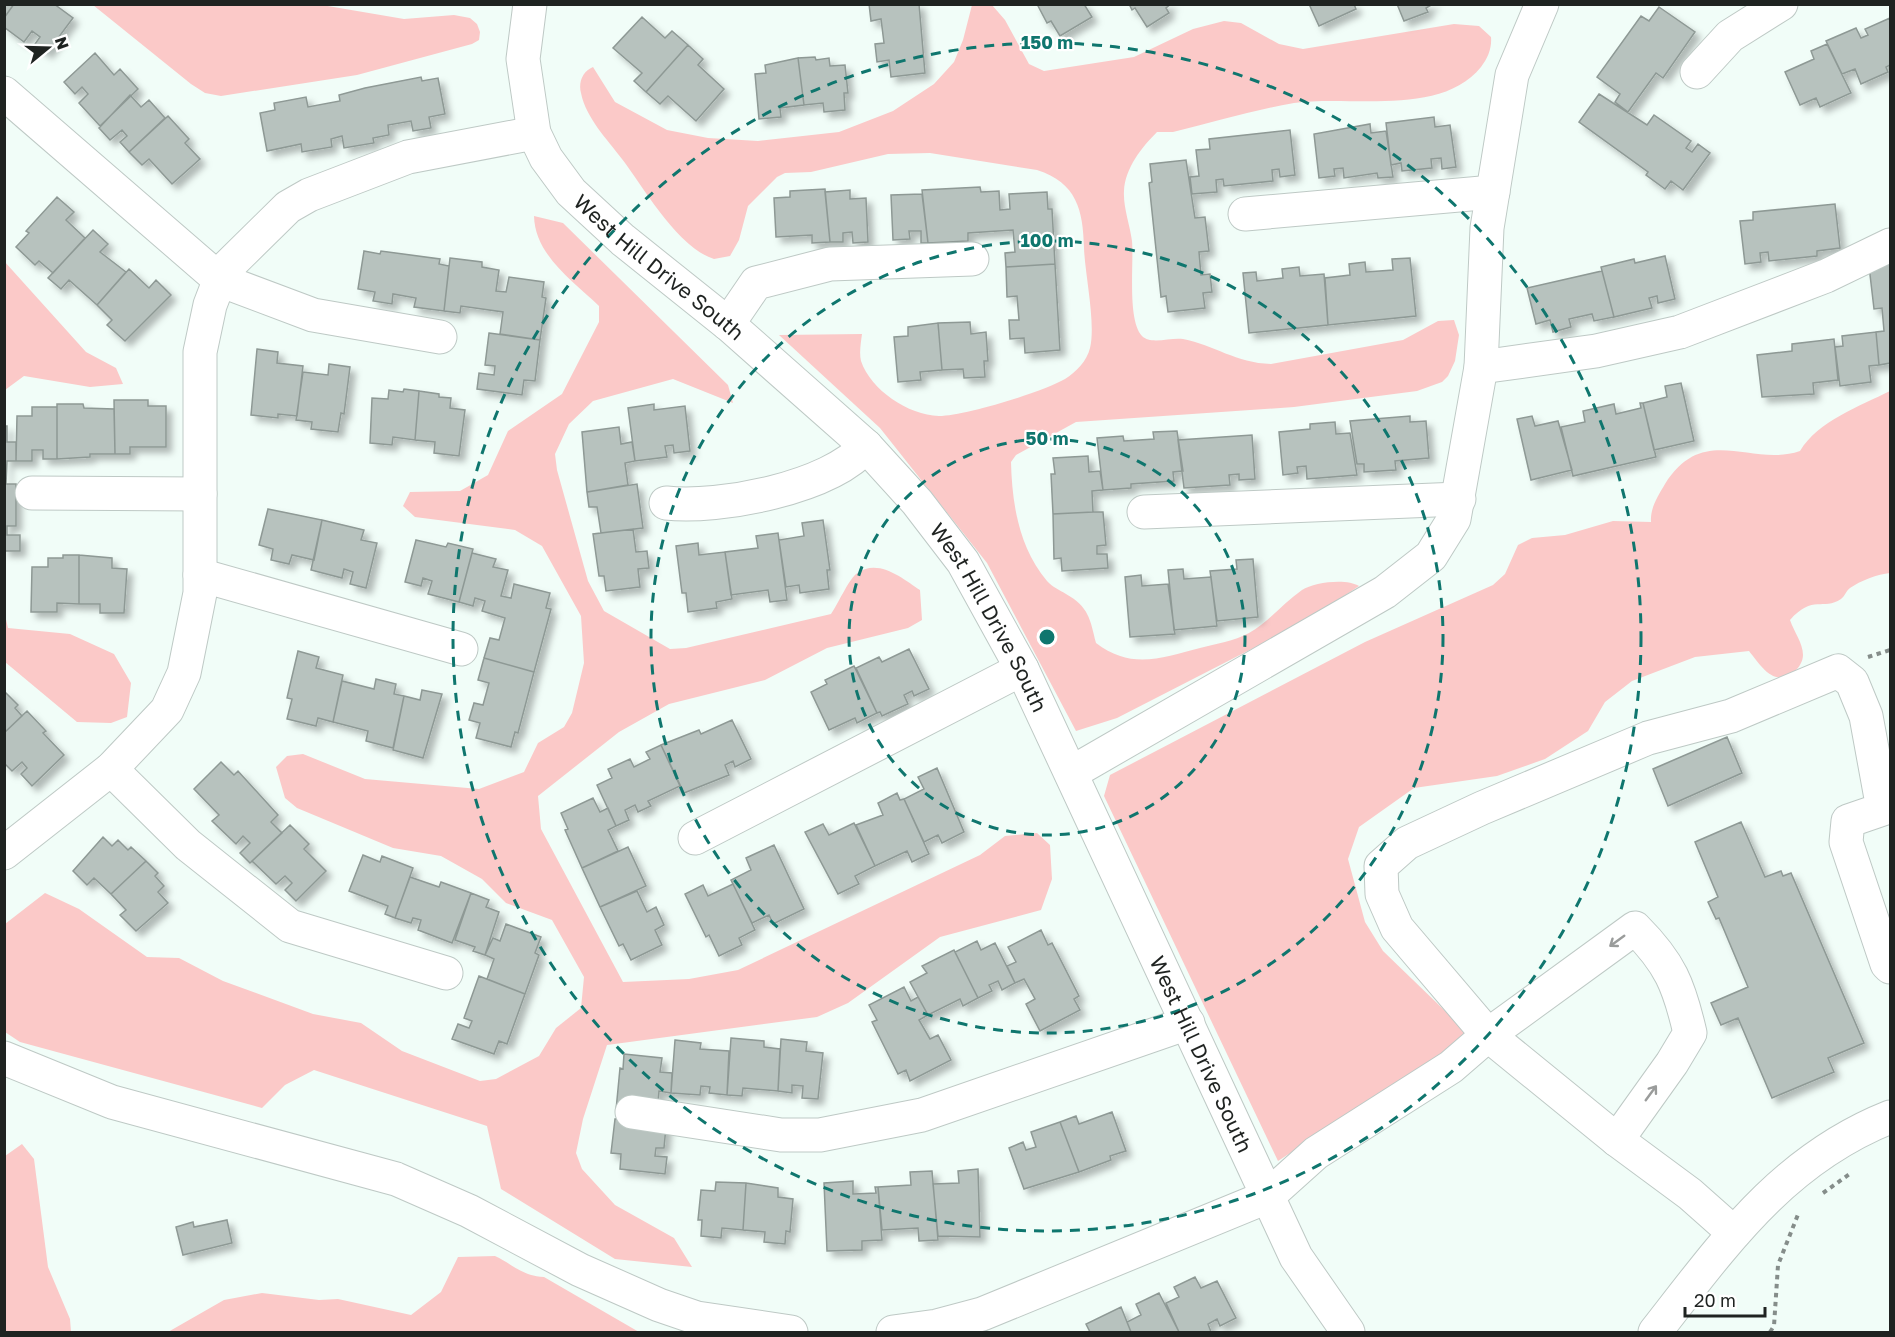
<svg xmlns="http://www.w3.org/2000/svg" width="1895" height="1337" font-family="'Golos Text',sans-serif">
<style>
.green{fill:#fbc9c8}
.building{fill:#b7c2be;stroke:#8e9995;stroke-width:1.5;filter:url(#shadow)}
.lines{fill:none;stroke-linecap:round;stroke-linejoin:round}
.minor-casing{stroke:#bec9c5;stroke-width:35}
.path{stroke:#858d8a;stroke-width:4;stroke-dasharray:4.5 4.5;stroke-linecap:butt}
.minor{stroke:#fff;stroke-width:33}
.oneway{stroke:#9a9c9b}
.ring{fill:none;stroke:#0f766e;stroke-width:3;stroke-dasharray:10 8}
.labels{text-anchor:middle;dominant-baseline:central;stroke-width:4.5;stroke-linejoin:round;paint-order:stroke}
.street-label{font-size:21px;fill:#1f2321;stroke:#fff}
.centre{fill:#0f766e;stroke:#fff;stroke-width:3}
.ring-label{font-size:18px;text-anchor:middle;font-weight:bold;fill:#0f766e;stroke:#fff;stroke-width:4.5;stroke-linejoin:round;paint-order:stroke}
</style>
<defs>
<filter id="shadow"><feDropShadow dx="5.5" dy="5.5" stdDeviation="3" flood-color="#0004"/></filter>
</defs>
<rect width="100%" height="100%" fill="#f1fdf8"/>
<path class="green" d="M93,5l223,-1 88,15 50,-4 16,3 7,6 3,8 -1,8 -7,4 -115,31 -136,21 -16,-3 -14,-9z
M972,5h20l13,15 24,44 15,7 90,-14 59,-28 31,-8 17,2 38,21 24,5 151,-25 25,2 12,11c1,11 -3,21 -10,30 -40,50 -132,28 -187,36 -41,7 -81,19 -121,29h-16c-15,15 -32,36 -33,59 -1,16 6,34 8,50 2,22 -5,79 10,95 9,9 29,1 41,3 31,6 53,24 88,25l132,-24 35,-19 16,-1 5,15 -4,26 -7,15 -6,6 -25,9 -123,16 -218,15 -60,33 -5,7c1,42 8,86 36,119 5,6 13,9 19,13 23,13 24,25 30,49 35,27 66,15 104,5 16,-4 34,-7 49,-15 20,-11 34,-30 53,-43 12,-8 45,-12 57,-4l-49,33 -193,99 -41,13 -89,-168 -107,-135 -101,-93 83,-1c-1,8 -3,19 -1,27 10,29 47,54 78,55 25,0 104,-24 126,-37 11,-7 22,-18 25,-31 6,-25 -5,-73 -6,-100 -1,-38 -7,-65 -47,-78l-107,-17 -42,1 -77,18 -26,1 -8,4 -29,29 -9,34 -9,16 -16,3c-36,-11 -70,-71 -92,-100 -15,-20 -36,-41 -41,-66 -3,-11 2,-22 12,-26l22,35 52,28 41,8 50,3 81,-9 54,-21 41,-27 20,-22 9,-22z
M534,216l29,7 165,162 5,18 -60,-24 -80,22 -24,23 -14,30 2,16 31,111 16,30 66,38 16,-1 145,-34c7,-10 17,-33 25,-40 22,-17 47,5 64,16l2,30 -14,8 -81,20 -62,32 -96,24 -50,28 -81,64 3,33 82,153 66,-3 49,-9 242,-115 25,-19 32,-3 13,12 2,34 -11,31 -101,27 -92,66 -31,14 -210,28 -24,74 -7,34 6,16 33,36 59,33 18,29 -77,-8 -114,-70 -14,-63 -173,-56 -29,15 -23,23 -242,-66 -15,-10v-108l40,-31 34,16 68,48 32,1 44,23 90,33 48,9 41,28 78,30 16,-2 43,-23 17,-28 25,-20 3,-31 -32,-57 -46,-17 -24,-24 -41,-23 -48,-8 -96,-40 -12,-10 -9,-31 11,-11 16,-2 62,25 114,10 45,-17 14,-29 26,-16 8,-14 12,-50 -3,-47 -39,-70 -27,-16 -100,-13 -12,-11 7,-14 50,-1 28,-16 20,-44 54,-37 37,-72v-16c-27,-26 -64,-51 -65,-90z
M4,261l82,91 30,16 7,16 -33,3 -66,-11 -19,14z
M1890,391v182c-12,1 -30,8 -40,15 -4,3 -5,8 -9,11 -18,12 -28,-5 -51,21 4,12 13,23 13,35 0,6 -4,13 -9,17 -20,16 -33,-6 -45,-21l-54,6 -63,24 -27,21 -17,29 -43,28 -48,17 -83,12 -55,39 -11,32 17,63 18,29 87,84 -192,126 -174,-365 6,-21 255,-133 128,-57 12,-11 13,-29 14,-7 33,-3 48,-14 38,1c-1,-14 7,-26 14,-38 39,-62 86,-16 135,-33 18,-30 60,-45 90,-60z
M5,615l3,13 62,6 44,20 17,29 -4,34 -16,6 -34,-1 -72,-60z
M22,1144l12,15 14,108 22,52 1,13h-66v-176z
M495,1256c19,9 27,20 49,21l95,55h-471l56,-32 38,-7 57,7 19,-1 73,16 30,-23 17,-35z"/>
<path class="building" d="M4,4h10l-10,14z
M14,4h40l19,14 -26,35 -12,-9 5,-7 -8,-6 -8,11 -20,-15v-9z
M869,4h50l6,69 -34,4 -2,-17 -12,2 -2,-18 9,-1 -3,-24 -10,2z
M1037,4h47l8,13 -32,19 -9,-15 -4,2z
M1129,4h42l-5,4 3,5 -22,14 -12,-19 -3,2z
M1309,4h45l2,5 -37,17z
M1397,4h36l-7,4 2,4 -24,9z
M1659,7l36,25 -32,46 -7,-5 -28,39 -13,-10 5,-8 -23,-17 44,-61 8,5z
M642,17l23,21 7,-7 16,14 -42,47 -12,-11 8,-8 -29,-25z
M1890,18v47l-4,2 2,5 -27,12 -6,-15 -13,5 -16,-33 30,-13 5,10 7,-3 -3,-6z
M1827,44l24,49 -31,14 -4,-9 -16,7 -15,-33 29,-13 -3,-8z
M688,45l15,14 -5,6 26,24 -28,32 -28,-25 -8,8 -14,-12z
M95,53l19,22 6,-6 18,20 -38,37 -21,-23 9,-9 -6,-7 -7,7 -11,-12z
M815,57l1,3 13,-2 1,8 15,-1 3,28h-4l1,17 -21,2 -1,-9 -19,2 -6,-47z
M798,58l6,47 -24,3 1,9 -22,2 -4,-45 11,-1 -1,-8z
M421,77l1,4 16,-3 7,36 -16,3 2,11 -18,3 -2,-10 -23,4 1,10 -16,3 1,5 -30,5 -2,-12 -11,3 1,8 -30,5 -1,-8 -34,7 -7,-38 15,-3 -1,-7 32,-6 2,10 32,-6 -1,-6 26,-7z
M1599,94l48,31 7,-10 37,26 -5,7 6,4 6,-8 12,9 -27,37 -12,-9 -6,8 -19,-14 2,-3 -69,-50z
M130,95l11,12 8,-7 16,18 -36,34 -9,-10 7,-6 -5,-6 -12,10 -11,-12z
M168,116l21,23 -4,4 15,16 -28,25 -23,-25 -7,6 -13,-13z
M1434,117l1,10 15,-2 6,42 -14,2 -1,-11 -10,1 1,9 -30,3 -1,-8 -10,2 -5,-42z
M1370,124l1,9 15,-2 7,46 -15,1 -1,-5 -33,5 -1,-10 -9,1 1,7 -16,2 -5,-44z
M1290,130l5,45 -15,2 -1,-8 -7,1 1,11 -49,5 -1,-7 -7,1 1,12 -25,2 -2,-17 9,-1 -3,-26 14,-1 -1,-10z
M1186,160l9,58 10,-1 4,34 -10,1 2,23 9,-1 2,18 -9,1 2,15 -37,4 -2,-16 -5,1 -12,-114 3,-1 -2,-18z
M980,187l1,5 18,-1 1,19 10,-1 -1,-15 38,-2 1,17h4l3,55 -49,3 -1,-14 10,-1 -2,-22 -45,3v8l-40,2 -6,-53z
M825,189l5,53 -18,1v-8l-36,2 -2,-39 16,-1v-6z
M850,190v9l16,-1 2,44 -15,1 -1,-11 -9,1v9h-13l-5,-50z
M922,194l6,49h-7v-12h-12l1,8 -17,1 -2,-45z
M57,197l17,15 -8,8 19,18 -32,35 -14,-12 -4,4 -19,-18 13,-14 -3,-2z
M1835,204l5,44 -23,3v5l-48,5 -1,-9 -8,1 1,9 -16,2 -5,-43 13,-1v-8z
M93,230l15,14 -8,8 26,20 -29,33 -28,-25 -8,9 -13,-11z
M1890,240v123l-11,2 -3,-33 8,-1 -2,-23 -8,1 -5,-43z
M364,251l16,3 1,-3 59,8 -1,5 10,2 -5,45 -30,-4 2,-9 -23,-4 -1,10 -19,-3 2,-9 -17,-3z
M1665,256l10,43 -17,4 -1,-7 -8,2 3,10 -38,9 -13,-50 33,-8 1,4z
M450,258l32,4v5l17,3 -3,21 10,1 3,-15 35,5 -2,15 4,1 -6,42 -40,-6 3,-22 -42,-6 -1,7 -16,-2z
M1410,258l6,58 -88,9 -3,-47 25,-3 -1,-11 16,-2 1,10 27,-2 -1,-11z
M1055,264l5,86 -35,3 -1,-15 -14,1 -1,-19h10l-2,-24 -10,1 -1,-30z
M1299,267l1,9 24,-2 4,51 -79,8 -6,-60 13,-1 1,9 26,-3 -1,-9z
M129,269l20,19 7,-8 15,15 -46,46 -18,-16 5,-5 -15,-15z
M1602,271l12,46 -20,4 -2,-7 -23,5 2,8 -18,5 -3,-12 -14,4 -9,-36z
M970,322l1,12 15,-2 2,29h-4l1,16 -21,1 -1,-9 -21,1 -4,-47z
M938,323l4,47 -22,2 1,8 -23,2 -4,-45 14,-1v-9z
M1876,332l3,33 -10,1 2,16 -31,4 -5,-39 8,-1 -1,-10z
M489,333l51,7 -5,41 -11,-1 -2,15 -45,-6 2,-16 15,2 1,-9 -10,-1z
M1834,339l4,41 -25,3 1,11 -52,3 -5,-42 35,-4v-7z
M257,349l21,3 -1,11 26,3 -6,50 -19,-2v4l-27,-3z
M329,364l21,3 -6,47 -3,-1 -3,19 -27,-3 1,-7 -16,-2 7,-48 25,3z
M1681,383l13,58 -40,9 -11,-47 24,-6 -2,-11z
M404,389l15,2 -4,49 -22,-3 -1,8 -22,-2 2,-45 16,1 1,-9 14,2z
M419,391l20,3v3l12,1 -1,10 15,2 -6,46 -25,-3 1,-11 -20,-2z
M114,400h34v6h18v41h-36v7h-15z
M1640,403h3l13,54 -83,19 -12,-49 24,-5 -2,-11 31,-7 2,10 25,-6z
M57,404h26l1,4 30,1 1,45h-25v3l-33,2z
M654,404v6l31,-4 5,45 -16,2 -1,-8 -8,1 2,11 -32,4 -7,-53z
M32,407h25v52h-14v-9h-11v11h-16l1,-45h15z
M1410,416v6l16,-1 3,37 -34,3 1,9 -32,2v-8h-7l-7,-43z
M1532,416l3,10 23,-5 14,49 -41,10 -14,-61z
M1335,422l1,12 14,-1 7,42 -50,4 -1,-13 -9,1 1,6 -15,2 -4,-43 31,-3v-5z
M4,426h3v16h9v19h-9l-1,23z
M619,427l2,17 11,-2 3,19 -10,2 3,22 -41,7 -5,-60z
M1177,431l6,40 -10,1 1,9 -43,3v4l-28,2 -6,-52 26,-2 1,5 30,-2 -1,-7z
M1252,435l3,44 -16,1v-6l-10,1 1,10 -46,3 -6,-48z
M1088,456l1,16 11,-1 3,19 -11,1 1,21 -40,2 -2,-40h4l-2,-16z
M4,484h12v42h-9v9h13v16h-16z
M637,484l6,44 -42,5 -4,-26h-8l-2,-15z
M268,509l54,11 -8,40 -22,-5 -3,9 -18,-4 2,-11 -14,-4z
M1093,512h10l3,33 -9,1v8h10l1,14 -46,3 -1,-13 -7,1 -1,-45z
M322,520l42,10 -3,10 16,3 -11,45 -16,-4 3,-12 -9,-3 -2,9 -31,-8z
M823,520l7,50h-3l2,19 -29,4 -1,-8 -13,2 -7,-47 25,-4 -2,-13z
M633,529l3,23 11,-1 2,17 -11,1 2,18 -34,4 -2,-15h-5l-6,-42z
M778,533l9,67 -17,2 -2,-12 -37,5 -6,-43 33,-4 -2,-12z
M416,540l30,7 2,-4 25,6 -14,53 -31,-8 4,-13 -9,-3 -2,8 -16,-4z
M698,543l1,12 26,-3 7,47 -16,3 1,6 -29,4 -2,-19h-4l-6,-47z
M472,553l24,6 -3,8 15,3 -7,26 10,2 3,-14 36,9 -4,15 5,1 -17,63 -50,-14 6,-20 9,2 6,-22 -23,-7 3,-10 -10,-3 -2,8 -14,-4z
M63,555h16v49l-22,-1v9h-26l1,-45h16v-9h15z
M79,555l33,3v10l15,1 -3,44h-24v-9h-21z
M1253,559l5,58 -41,4 -7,-50 27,-2 -1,-9z
M1183,569l1,10 27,-2 6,49 -43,4 -6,-60z
M1141,575l1,11 26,-2 7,50 -45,3 -5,-60z
M909,649l20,40 -15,7 -2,-5 -8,4 4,9 -26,12 -2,-4 -3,1 -21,-45 23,-11 3,5z
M298,651l21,6 -3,11 27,7 -10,47 -15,-4 -2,8 -29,-7 5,-20 -5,-1z
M484,658l50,14 -16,61 -3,-1 -4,15 -35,-9 4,-15 -11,-3 5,-17 9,2 6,-22 -11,-3z
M854,666l23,47 -20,10 -2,-5 -26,12 -18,-38 16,-8 -2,-4z
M376,679l20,5 -2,10 10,2 -11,52 -27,-7 2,-10 -35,-9 9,-41 32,8z
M422,690l20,4 -19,64 -30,-8 11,-54 16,4z
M4,691l14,14 -3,3 7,8 -18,17z
M27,711l19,20 -3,2 21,22 -32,31 -11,-12 6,-6 -5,-6 -10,9 -8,-8v-30z
M732,720l19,39 -16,8 -2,-6 -8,4 4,10 -45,18 -23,-48 38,-15 2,4z
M1727,737l15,36 -74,33 -15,-37z
M661,745l19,41 -32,15 3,5 -13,6 -3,-7 -10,5 4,10 -13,6 -19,-41 15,-7 -4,-9 22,-10 4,8 16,-8 -4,-7z
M221,762l13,13 4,-4 40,44 -7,7 11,11 -32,30 -10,-10 10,-10 -7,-7 -7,8 -24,-23 7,-6 -25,-26z
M937,768l27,64 -22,11 -4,-8 -14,7 -20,-43 20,-10 -6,-12z
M897,793l3,7 4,-1 25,55 -17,8 -5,-11 -32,15 -19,-41 27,-10 -5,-12z
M593,798l7,14 8,-4 8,18 -8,4 10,21 -36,17 -17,-38 3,-1 -7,-16z
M1741,822l24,55 16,-6 2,5 8,-3 73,170 -36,15 6,14 -62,26 -34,-80 -17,7 -10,-22 37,-16 -29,-69 -3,1 -8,-17 10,-5 -23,-55z
M854,823l21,43 -20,10 4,8 -21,10 -33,-62 18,-8 6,11z
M290,825l19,19 -5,5 22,22 -30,30 -11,-11 7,-7 -7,-7 -9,8 -24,-23z
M103,837l9,9 6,-6 10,10 3,-3 15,14 -35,33 -17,-16 -7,7 -14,-14z
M774,845l30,64 -31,15 -4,-9 -17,8 -21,-43 20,-10 -5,-12z
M628,847l18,39 -46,21 -18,-39z
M363,855l17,7 2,-6 31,12 -18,50 -10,-4 3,-8 -39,-15z
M146,861l12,12 -3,3 9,10 -6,6 10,11 -32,28 -16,-16 6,-5 -15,-16z
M410,877l29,10 2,-5 30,11 -19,50 -34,-13 3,-10 -8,-2 -2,5 -16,-5z
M733,884l22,46 -16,8 3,7 -23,11 -10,-21 -3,2 -21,-43 18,-9 5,11z
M637,891l10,21 9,-5 8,18 -9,5 7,15 -31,15 -8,-16 -4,2 -19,-39z
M471,893l18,7 -3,7 13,5 -14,43 -12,-4 2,-4 -20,-7z
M506,924l35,13 -6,16 4,2 -14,39 -38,-15 7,-20 -9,-4 8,-17 7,3z
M1041,930l7,15 4,-2 27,53 -5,3 6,11 -40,21 -14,-27 9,-5 -11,-20 -9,4 -8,-17 9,-4 -8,-15z
M977,941l4,9 14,-7 20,40 -13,7 -4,-9 -9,4 3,6 -14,7 -23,-46z
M954,950l24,48 -15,8 -3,-7 -32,16 -18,-33 17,-9 -5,-7z
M479,976l46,18 -18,50 -8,-3 -5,13 -42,-15 6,-15 11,4 3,-7 -8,-3z
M904,987l7,14 7,-4 10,18 -9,5 11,19 8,-4 13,25 -41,21 -4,-11 -8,4 -26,-52 5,-2 -8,-15z
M731,1038l33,3v6l16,2 -2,42 -35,-3 -1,8 -15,-1z
M781,1039l26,3 -1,9 17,2 -5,46 -16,-1 1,-12 -11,-1v8l-14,-2z
M675,1040l26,3 -1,6 29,2 -2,44 -18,-2 1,-6 -9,-1 -1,9 -29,-2z
M624,1054l38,4 -2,14 12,1 -1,20 -12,-2 -2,24 -41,-5 4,-42 3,1z
M1112,1112l14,39 -16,5 1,4 -32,12 -19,-50 16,-6 3,8z
M667,1116l-3,32h-8l-1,8 12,1 -2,17 -45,-5 1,-15 -10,-1 4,-34z
M1060,1122l19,50 -55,17 -15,-41 14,-6 3,8 10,-3 -5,-15z
M978,1169l2,68 -42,-1 -5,-52 26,-1 -1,-12z
M932,1171l6,69 -19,1 -1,-13 -36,2 -4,-43 33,-2 -1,-13z
M853,1181v13l23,-1 -1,-6h3l4,53 -20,1v9l-35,1 -3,-68z
M716,1182l30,1 -3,47 -21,-2 -1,10 -20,-2 1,-16h-4l3,-30 14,1z
M746,1183l32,5v9l15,2 -3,33 -4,-1 -1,13 -21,-2 1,-10 -22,-2z
M227,1220l5,23 -49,12 -7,-28 17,-5 1,5z
M1195,1277l6,11 16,-7 19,37 -16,8 -3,-7 -9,5 3,8h-32l-13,-29 13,-6 -5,-10z
M1159,1293l20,39h-48l-4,-10 14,-7 -5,-11z
M1121,1307l10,25h-41l-4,-8z"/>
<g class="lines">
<defs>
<g id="minor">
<path id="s1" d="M530,4l-7,55 11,74 12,25 25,34 52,48 105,84 138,122 51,56 46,60 59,107 274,588 52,75"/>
<path d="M1697,72l33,-36 51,-32"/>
<path d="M4,93l216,187 93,35 127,22"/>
<path d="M1245,214l248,-22"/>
<path d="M728,324l28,-41 74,-19 142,-5"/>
<path d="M1481,367l115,-16 84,-19 146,-56 64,-31"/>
<path d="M32,493l168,1"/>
<path d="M666,503c53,6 164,-15 200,-57"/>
<path d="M1144,512l315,-13"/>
<path d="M200,575l261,74"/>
<path d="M111,769l77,76 102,81 156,47"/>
<path d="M1071,773l314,-181 46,-36 23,-37 27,-152 6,-139 25,-153 30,-71"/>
<path d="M695,838l327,-169"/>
<path d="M4,853l107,-84 56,-59 17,-37 16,-80v-241l10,-47 13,-34 65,-64 21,-12 99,-38 126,-24"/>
<path d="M4,1058l108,44 284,77 73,32 111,59 79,35 38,13 94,14"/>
<path d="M632,1112l149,23h39l102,-20 266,-92"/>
<path d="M1734,1233l-44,-39 -73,-54 -129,-105 -91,-107 -15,-34 -1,-28 26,-23 75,-35 166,-70 83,-22 107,-45 14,11 14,34 17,93 -35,12 -2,21 41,122 3,3"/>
<path d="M893,1332l44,-6 45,-12 285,-117 49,-44 135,-86 37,-32 147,-107c35,35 44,57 55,105l-18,30 -55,77"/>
<path d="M1655,1332c69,-88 127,-172 235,-215"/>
</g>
</defs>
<use href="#minor" class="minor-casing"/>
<path class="path" d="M1868,657l22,-7
M1823,1193l28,-20
M1770,1332l4,-6 4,-61 21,-53"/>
<use href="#minor" class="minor"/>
</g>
<defs><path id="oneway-shaft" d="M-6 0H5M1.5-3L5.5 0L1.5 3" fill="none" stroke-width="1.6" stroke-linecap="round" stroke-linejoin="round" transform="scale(1.5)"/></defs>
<g class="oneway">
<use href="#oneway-shaft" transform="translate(1617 941) rotate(144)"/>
<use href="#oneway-shaft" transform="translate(1651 1093) rotate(-54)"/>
</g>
<g class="ring">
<circle cx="1047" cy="637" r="198"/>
<circle cx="1047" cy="637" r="396"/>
<circle cx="1047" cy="637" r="594"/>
</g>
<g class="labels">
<g class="street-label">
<text stroke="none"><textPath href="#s1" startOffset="316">West Hill Drive South</textPath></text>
<text stroke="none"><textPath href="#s1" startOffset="802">West Hill Drive South</textPath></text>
<text stroke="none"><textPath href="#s1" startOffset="1288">West Hill Drive South</textPath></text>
</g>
</g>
<circle cx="1047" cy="637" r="9" class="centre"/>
<g class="ring-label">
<text x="1047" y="49">150 m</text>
<text x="1047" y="247">100 m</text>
<text x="1047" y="445">50 m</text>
</g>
<rect width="1895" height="1337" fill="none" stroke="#1f2321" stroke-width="12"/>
<g transform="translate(48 48) rotate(71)" stroke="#ffffff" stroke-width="4.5" paint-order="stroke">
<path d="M0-4.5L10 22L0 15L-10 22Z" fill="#1f2321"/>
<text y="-9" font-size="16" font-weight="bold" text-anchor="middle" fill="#1f2321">N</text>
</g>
<path d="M1685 1307v9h80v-9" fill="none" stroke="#1f2321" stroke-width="3"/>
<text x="1694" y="1307" font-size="18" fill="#1f2321" stroke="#ffffff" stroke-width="4.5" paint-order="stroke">20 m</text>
</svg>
